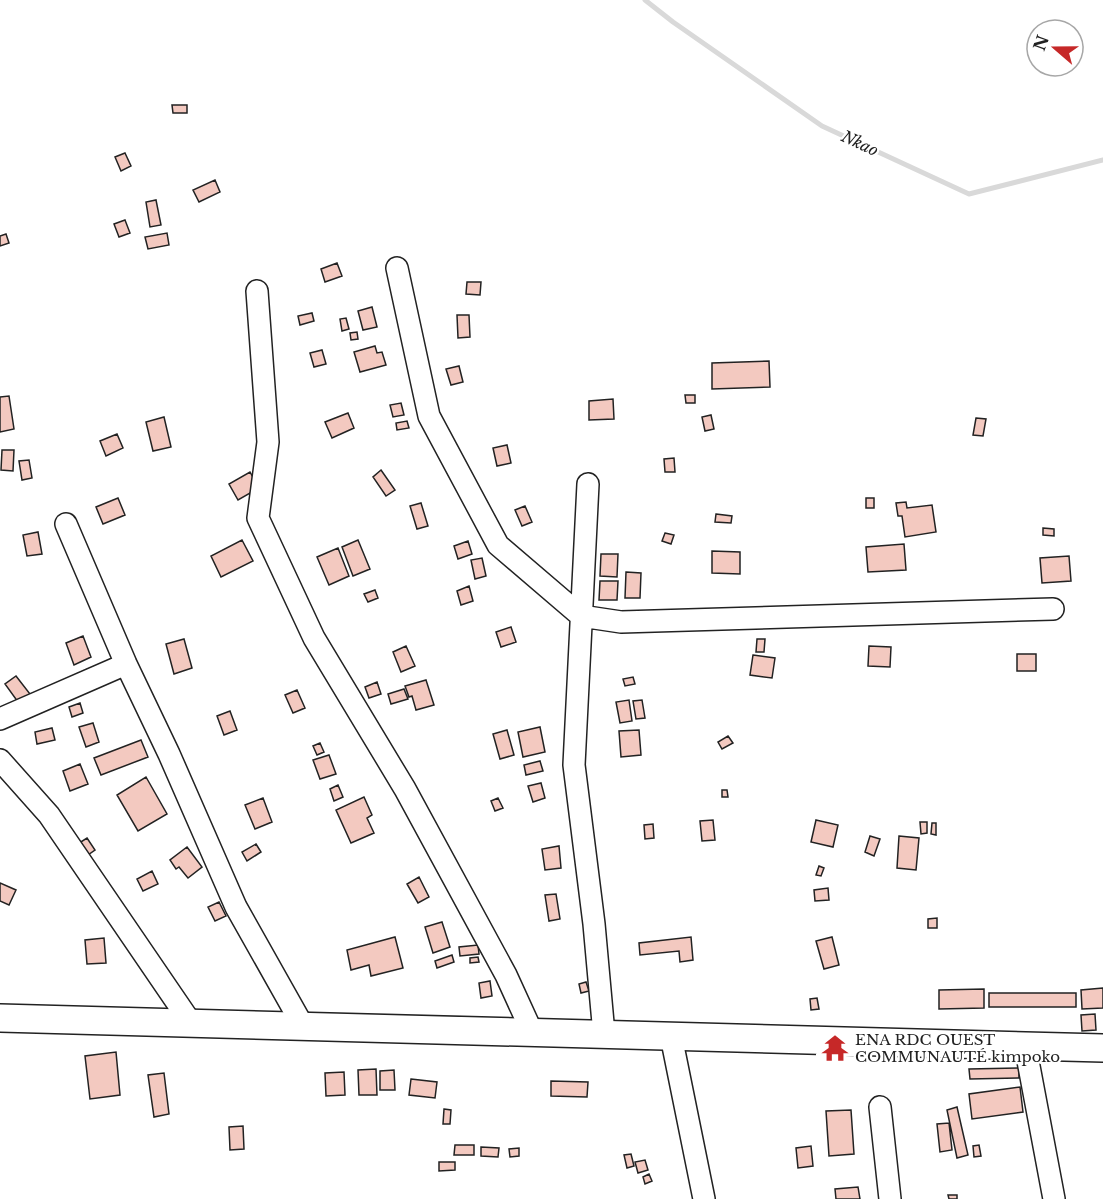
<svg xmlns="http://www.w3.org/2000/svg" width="1103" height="1199" font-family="'Libre Baskerville',serif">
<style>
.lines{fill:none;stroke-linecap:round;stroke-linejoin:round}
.stream{stroke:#d9d9d9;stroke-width:5}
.building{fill:#f3c9c0;stroke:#222;stroke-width:1.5}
.minor-casing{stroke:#222;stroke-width:24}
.major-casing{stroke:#222;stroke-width:30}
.minor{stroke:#fff;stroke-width:21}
.major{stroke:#fff;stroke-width:27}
.labels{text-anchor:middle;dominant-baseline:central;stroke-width:4.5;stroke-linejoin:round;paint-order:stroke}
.poi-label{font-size:15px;fill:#222;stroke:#fff;text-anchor:start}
.water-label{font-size:16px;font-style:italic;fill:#222;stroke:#fff}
</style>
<rect width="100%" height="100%" fill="#fff"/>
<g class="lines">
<path class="stream" d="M645,0l28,22 149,104 147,68 134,-34"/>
</g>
<path class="building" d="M172,105h15v8h-14z
M125,153l6,13 -10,5 -6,-14z
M215,180l5,12 -21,10 -6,-12z
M156,200l5,25 -11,2 -4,-25z
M125,220l5,13 -11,4 -5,-13z
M167,233l2,12 -21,4 -3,-12z
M6,234l3,9 -9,3v-10z
M337,263l5,13 -17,6 -4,-13z
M467,282h14l-1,13 -14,-1z
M372,307l5,20 -14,3 -5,-19z
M312,313l2,8 -14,4 -2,-9z
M457,315h12l1,22 -12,1z
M346,318l3,11 -7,2 -2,-12z
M357,332l1,7 -7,1 -1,-7z
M375,346l2,7 5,-1 4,13 -26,7 -6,-20z
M322,350l4,14 -12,3 -4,-14z
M769,361l1,26 -58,2v-26z
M459,366l4,16 -12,3 -5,-16z
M685,395h10v8h-9z
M9,396l5,33 -14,3v-35z
M613,399l1,20 -25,1v-19z
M401,403l3,12 -11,2 -3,-12z
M348,413l6,15 -22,10 -7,-16z
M711,415l3,14 -9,2 -3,-14z
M164,417l7,30 -18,4 -7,-29z
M976,418l10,1 -3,17 -10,-1z
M407,421l2,7 -12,2 -1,-7z
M117,434l6,14 -17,8 -6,-15z
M507,445l4,18 -14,3 -4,-18z
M2,450h12l-1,21 -12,-1z
M674,458l1,14h-10l-1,-13z
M29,460l3,18 -10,2 -3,-19z
M381,470l14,20 -9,6 -13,-19z
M250,472l9,16 -21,12 -9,-16z
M118,498l7,17 -22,9 -7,-17z
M866,498h8v10h-8z
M906,502l1,6 25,-3 4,27 -31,5 -3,-21h-4l-2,-13z
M421,503l7,23 -11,3 -7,-23z
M525,506l7,16 -10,4 -7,-16z
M716,514l16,2 -1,7 -16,-1z
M1043,528l11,1v7l-11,-1z
M38,532l4,22 -15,2 -4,-21z
M665,533l9,2 -3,9 -9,-3z
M242,540l11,21 -32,16 -10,-21z
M358,540l12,29 -17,7 -11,-29z
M468,541l4,13 -14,5 -4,-13z
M904,544l2,26 -38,2 -2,-25z
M338,548l11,28 -20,9 -12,-28z
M712,551l28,1v22l-28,-1z
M601,554h17l-1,23 -17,-1z
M1069,556l2,25 -29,2 -2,-25z
M482,558l4,18 -11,3 -4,-19z
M626,572l15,1 -1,25h-15z
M600,581h18l-1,19h-18z
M469,586l4,15 -12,4 -4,-14z
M375,590l3,8 -10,4 -4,-8z
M511,627l5,15 -15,5 -5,-15z
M83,636l8,21 -17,8 -8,-22z
M184,639l8,29 -18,6 -8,-30z
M757,639h8l-1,13h-8z
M406,646l9,20 -14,6 -8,-20z
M869,646l22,1 -1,20 -22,-1z
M1017,654h19v17h-19z
M753,655l22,3 -3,20 -22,-3z
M16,676l14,18 -12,8 -13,-18z
M633,677l2,7 -10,2 -2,-7z
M426,680l8,25 -18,5 -4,-14 -3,1 -4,-11z
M377,682l4,12 -12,4 -4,-11z
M404,689l4,10 -17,5 -3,-10z
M297,690l8,18 -12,5 -8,-18z
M629,700l3,21 -12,2 -4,-21z
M642,700l3,18 -9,1 -3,-18z
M80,703l3,10 -11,4 -3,-10z
M230,711l7,19 -13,5 -7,-19z
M93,723l6,19 -13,5 -7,-20z
M540,727l5,25 -22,5 -5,-25z
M52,728l3,12 -18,4 -2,-12z
M507,730l7,25 -14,4 -7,-25z
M639,730l2,25 -20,2 -2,-26z
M728,736l5,7 -11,6 -4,-7z
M141,740l7,17 -47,18 -7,-17z
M320,743l4,9 -7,3 -4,-9z
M329,755l7,19 -16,5 -7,-19z
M540,761l3,10 -17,4 -2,-10z
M80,764l8,20 -18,7 -7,-20z
M146,777l21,37 -29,17 -21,-36z
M541,783l4,15 -12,4 -5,-16z
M338,785l5,12 -9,4 -4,-12z
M722,790h5l1,7h-6z
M364,797l8,18 -5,3 7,15 -23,10 -15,-33z
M263,798l9,24 -17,7 -10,-24z
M498,798l5,10 -8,3 -4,-10z
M713,820l2,20 -13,1 -2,-20z
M816,820l22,5 -5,22 -22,-5z
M920,822h7v11l-6,1z
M932,823h4v12l-5,-1z
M653,824l1,14 -9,1 -1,-14z
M870,836l10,3 -6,17 -9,-4z
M899,836l20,2 -3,32 -19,-2z
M87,838l8,12 -10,7 -9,-12z
M256,844l5,8 -14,9 -5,-9z
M559,846l2,22 -16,2 -3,-21z
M187,847l15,20 -14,11 -9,-11 -3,2 -6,-9z
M819,866l5,2 -3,8 -5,-1z
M152,871l6,13 -15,7 -6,-12z
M419,877l10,20 -11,6 -11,-19z
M0,883l16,7 -7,15 -9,-4z
M828,888l1,12 -14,1 -1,-11z
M556,894l4,25 -11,2 -4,-26z
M219,902l7,14 -11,5 -7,-14z
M937,918v10h-9v-9z
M442,922l8,25 -17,6 -8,-26z
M395,937l8,31 -32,8 -2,-11 -18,5 -4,-20z
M691,937l2,23 -13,2 -1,-11 -39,4 -1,-12z
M832,937l7,28 -15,4 -8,-28z
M104,938l2,25 -19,1 -2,-24z
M478,945l1,9 -19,2 -1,-9z
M452,955l2,7 -17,6 -2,-7z
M478,957l1,5 -9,1v-5z
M490,981l2,15 -11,2 -2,-15z
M586,982l3,9 -8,2 -2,-9z
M1103,988v20l-21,1 -1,-19z
M984,989v19l-45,1v-19z
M989,993h87v14h-87z
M817,998l2,11 -8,1 -1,-11z
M1095,1014l1,16 -14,1 -1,-16z
M116,1052l4,43 -30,4 -5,-43z
M1019,1068v10l-49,1 -1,-10z
M376,1069l1,26h-18l-1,-25z
M394,1070l1,20h-15v-19z
M344,1072l1,23 -19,1 -1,-23z
M164,1073l5,41 -15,3 -6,-42z
M411,1079l26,3 -2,16 -26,-3z
M551,1081l37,1 -1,15 -36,-1z
M1020,1087l3,25 -51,7 -3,-25z
M957,1107l11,48 -11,3 -10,-48z
M444,1109l7,1 -1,14h-7z
M851,1110l3,44 -25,2 -3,-45z
M949,1123l3,27 -12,2 -3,-28z
M243,1126l1,23 -14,1 -1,-23z
M455,1145h19v10h-20z
M979,1145l2,11 -7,1 -1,-11z
M811,1146l2,20 -15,2 -2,-20z
M481,1147l18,1 -1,9 -17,-1z
M519,1148v8l-9,1 -1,-8z
M631,1154l3,12 -7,2 -3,-13z
M645,1160l3,10 -10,3 -3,-11z
M439,1162h16v8l-16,1z
M649,1174l3,7 -7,3 -2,-7z
M858,1187l2,12h-24l-1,-10z
M948,1195h9v4h-8z"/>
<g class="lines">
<defs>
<path id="minor" d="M397,268l32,148 69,129 83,71 40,6 432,-13
M257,291l11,151 -10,76 56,120 91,151 101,186 26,57
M588,484l-14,281 20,159 10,110
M66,524l60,140 43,90 67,153 67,119
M0,719l126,-55
M0,760l49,55 142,208
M671,1036l33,163
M1025,1045l29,154
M880,1107l10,92"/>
<path id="major" d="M0,1018l1103,30"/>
</defs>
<use href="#minor" class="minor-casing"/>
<use href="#major" class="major-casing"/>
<use href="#minor" class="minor"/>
<use href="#major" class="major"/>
</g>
<defs>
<symbol id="temple-bare" viewBox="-9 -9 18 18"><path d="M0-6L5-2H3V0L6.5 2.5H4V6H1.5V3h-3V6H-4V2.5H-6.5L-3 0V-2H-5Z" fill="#c62828" stroke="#fff" stroke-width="2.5" paint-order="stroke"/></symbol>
</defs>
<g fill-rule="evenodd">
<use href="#temple-bare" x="816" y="1029" width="38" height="38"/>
</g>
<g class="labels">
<g class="poi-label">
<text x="855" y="1039">ENA RDC OUEST<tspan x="855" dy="17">COMMUNAUTÉ kimpoko</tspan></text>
</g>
<g class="water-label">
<text transform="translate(860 143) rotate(25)">Nkao</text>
</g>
</g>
<g transform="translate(1055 48) rotate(290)"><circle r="28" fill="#ffffff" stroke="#a7a7a7" stroke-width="1.5"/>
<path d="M0-4.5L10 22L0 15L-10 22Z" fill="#c62828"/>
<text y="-9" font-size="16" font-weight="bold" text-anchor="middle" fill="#222222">N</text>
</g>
</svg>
